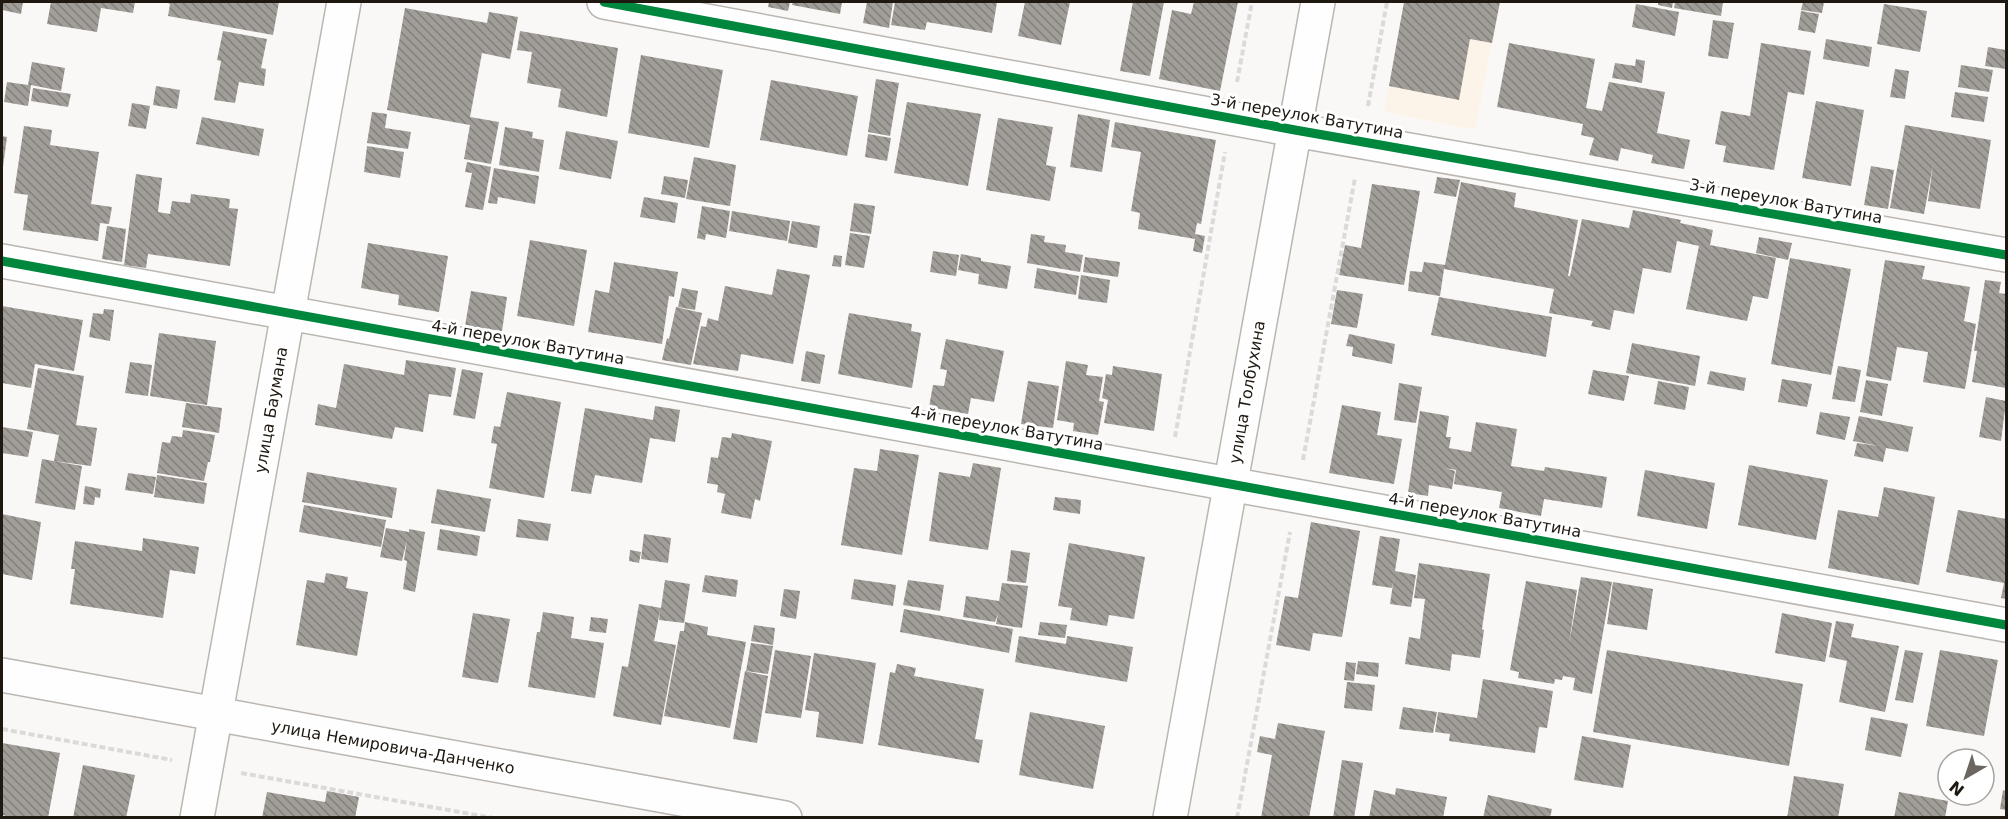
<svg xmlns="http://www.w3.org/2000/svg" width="2008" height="819" font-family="'DejaVu Sans',sans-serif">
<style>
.built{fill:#fcf4e9}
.building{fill:url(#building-back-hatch)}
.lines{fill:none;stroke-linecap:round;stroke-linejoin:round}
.minor-casing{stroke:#bab6b1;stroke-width:36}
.path{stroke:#dbdad9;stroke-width:4;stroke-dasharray:6 3;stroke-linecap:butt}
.minor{stroke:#fefefe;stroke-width:33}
.cycleway-casing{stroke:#fff;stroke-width:13}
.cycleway{stroke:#00873e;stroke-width:9}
.labels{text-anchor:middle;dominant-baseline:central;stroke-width:6;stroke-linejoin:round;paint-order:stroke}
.street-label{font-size:16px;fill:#1e1810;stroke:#fff}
</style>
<defs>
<pattern id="building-back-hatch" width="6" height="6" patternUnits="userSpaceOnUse" patternTransform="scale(1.5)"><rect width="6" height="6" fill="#a19e99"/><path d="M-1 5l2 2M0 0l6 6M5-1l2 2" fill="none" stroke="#83807b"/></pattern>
</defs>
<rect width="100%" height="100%" fill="#faf8f6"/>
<path class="built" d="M1404,2h96l-25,128 -91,-18z"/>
<path class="building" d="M2,2h21l-2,12 -19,-4z
M51,2h84l-2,11 -32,-5 -4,24 -50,-8z
M165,2h114l-6,33 -105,-19 2,-12z
M769,2h21l-2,9 -20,-4z
M793,2h49l-2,12 -48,-9z
M867,2h26l-4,26 -26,-5z
M895,2h102l-5,31 -65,-11 -2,8 -34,-5z
M1025,2h45l-9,43 -43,-9z
M1133,2h31l-14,74 -30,-5z
M1194,2h44l-18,89 -61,-12 13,-69 19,4z
M1404,2h96l-8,41 -22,-4 -11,61 -70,-14z
M1658,2h15l-1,6 -14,-3z
M1675,2h48l-2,14 -47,-8z
M1803,2h21l-2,11 -21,-3z
M1636,4l43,8 -4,24 -43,-9z
M1884,4l43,7 -7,41 -43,-8z
M405,8l82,15 2,-11 29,5 -8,42 -28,-6 -12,64 29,5 -8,42 -27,-5 6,-34 -83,-15z
M1801,11l18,3 -4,19 -17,-3z
M1713,20l21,3 -6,36 -20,-3z
M223,31l44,8 -6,29 5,1 -2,17 -25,-4 -4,21 -21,-3 7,-39 -4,-1z
M520,31l98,17 -11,69 -49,-10 3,-18 -34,-6 5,-31 -15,-2z
M1826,39l46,8 -3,20 -46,-8z
M1509,43l86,16 -9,49 16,3 7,-29 56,10 -8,41 33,7 -6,29 -33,-6 2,-8 -32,-7 -3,13 -29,-6 5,-17 -13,-3 2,-11 -86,-17z
M1761,43l50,8 -7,44 -16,-3 -14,78 -51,-8 3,-16 -11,-2 6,-33 29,5z
M1988,47l18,3v19l-21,-3z
M641,55l82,15 -14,78 -81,-15z
M1636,59l9,2 -3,22 -30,-5 3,-15 20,3z
M32,62l33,6 -4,23 -30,-6 -3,21 -24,-4 3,-20 21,3z
M1961,65l32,5 -4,22 -31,-5z
M1895,69l14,2 -4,28 -15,-2z
M876,79l23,4 -9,53 -22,-4z
M771,80l87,16 -11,60 -87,-16z
M156,86l24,4 -3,19 -24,-4z
M33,88l38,6 -3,13 -37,-6z
M1955,92l33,5 -4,25 -33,-5z
M1816,101l48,9 -13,76 -49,-8z
M907,102l74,12 -13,72 -74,-13z
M132,103l18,3 -4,23 -18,-3z
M372,112l15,2 -2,14 26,4 -3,17 -41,-6z
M1078,114l32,6 -8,52 -32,-5z
M202,117l62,12 -5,27 -63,-12z
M998,118l55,9 -7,38 10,2 -6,34 -64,-11z
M1115,122l101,18 -15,84 -4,-1 -2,11 10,2 -3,17 -9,-2 2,-12 -57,-10 2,-16 -9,-2 10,-59 -30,-5z
M1905,125l86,15 -11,69 -52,-8 5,-36 -9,49 -34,-6z
M24,126l28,4 -2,15 49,7 -8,52 21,3 -3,17 -9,-1 -2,18 -75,-11 5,-35 -14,-2z
M505,127l28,5 -1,6 12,2 -5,32 -40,-7z
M566,131l52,10 -7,38 -52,-10z
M868,134l23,4 -4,23 -22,-4z
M2,136l5,1 -4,30h-1z
M367,146l37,6 -4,26 -36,-6z
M694,157l42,8 -6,41 -44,-7z
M467,162l24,5 -8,43 -18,-3 7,-34 -7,-1z
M1871,166l23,4 -6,39 -24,-4z
M494,168l45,8 -4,28 -37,-7 -1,7 -9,-1z
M136,174l26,4 -4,34 12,2 2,-13 18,2 1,-9 39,5 -1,9 9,1 -8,57 -82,-12 -2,14 -22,-3z
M664,176l24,4 -3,18 -24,-4z
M1437,177l23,3 -4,17 -22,-4z
M1461,182l55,11 -2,14 64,13 -10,56h2l12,-57 47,9 4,-18 48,10 -1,3 33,7 -3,15 66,13 -8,41 -15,-3 -6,25 -61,-12 13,-63 -22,-5 -6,32 -28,-5 -9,46 -20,-4 -4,20 -19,-4 2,-5 -44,-8 5,-24 -110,-20 -4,27 -32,-5 2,-20 12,1 2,-10 21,3z
M1372,184l48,7 -16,94 -65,-10 6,-30 16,3z
M644,197l34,6 -3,20 -35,-6z
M854,203l21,3 -4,28 -21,-3z
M702,206l28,5 -4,27 -20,-4 -1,6 -8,-2z
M732,211l58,10 -3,20 -58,-10z
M792,221l28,5 -3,22 -29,-5z
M107,226l19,3 -4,33 -20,-3z
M850,233l20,3 -6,32 -19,-3z
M1031,234l14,2 -1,6 22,3 -1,7 18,3 -3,17 -53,-9z
M1759,237l33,6 -4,17 -32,-7z
M530,240l57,10 -13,76 -57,-10z
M368,243l80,13 -9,56 -41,-7 1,-10 -38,-7z
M933,251l26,4 -3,21 -26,-4z
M961,254l20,4v3l30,5 -4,23 -29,-5 1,-10 -21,-4z
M834,255l8,1 -1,11 -9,-1z
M1085,257l35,5 -2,15 -35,-5z
M1790,258l61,11 -20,106 -60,-11z
M1885,260l40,6 -3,13 48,8 -6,34 12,3 -11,65 -42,-7 5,-30 -31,-5 -6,34 -25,-5z
M614,262l64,10 -4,25 -5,-1 -7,48 -74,-12 7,-42 14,3z
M1037,268l42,8 -3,19 -42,-7z
M777,269l33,6 -17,89 -52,-10 -3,17 -45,-7 8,-38 5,1 2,-9 10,3 7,-35 47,9z
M1081,275l29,5 -3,23 -29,-4z
M1985,280l16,2 -2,11 7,1v94l-34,-6 5,-31h-3z
M682,288l16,3 -3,19 -17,-3z
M1337,290l26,4 -6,34 -26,-4z
M471,291l36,6 -5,34 -37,-5z
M1439,297l113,20 -6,40 -115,-22z
M2,306l81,14 -9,51 -39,-7 -4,24 -29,-5z
M676,307l26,6 -11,52 -29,-5 5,-22 2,1z
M104,309l10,1 -4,31 -21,-4 4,-24 10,1z
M849,313l63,11 -1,7 10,2 -9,55 -74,-14z
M159,333l57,8 -9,64 -57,-9z
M1349,334l46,10 -3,20 -40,-8 1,-9 -7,-1z
M946,339l58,12 -10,51 -23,-4 -3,16 -39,-7 4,-22 11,1 3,-16 -7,-1z
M1632,343l68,13 -5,30 -69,-13z
M806,351l19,4 -5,29 -19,-3z
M406,360l50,8 -5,29 -22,-3 -6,38 -28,-5 -3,12 -77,-14 3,-21 18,4 8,-44 60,11z
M1066,361l22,4 -2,10 17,2 -4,24 5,1 -6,33 -25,-4 1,-8 -17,-3z
M130,362l22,3 -4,31 -23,-3z
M1113,366l49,8 -8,57 -50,-8 4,-23 -6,-2 4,-24 6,1z
M1838,366l23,4 -6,32 -23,-3z
M38,368l46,8 -8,49 21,3 -6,38 -37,-5 5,-26 -32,-6z
M462,369l21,4 -8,46 -22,-4z
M1593,370l36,6 -5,25 -36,-7z
M1710,371l36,7 -2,13 -37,-7z
M1782,379l30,5 -5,23 -29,-5z
M1866,380l22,4 -6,32 -22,-4z
M1028,381l31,5 -6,42 -32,-4z
M1658,381l31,6 -4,23 -31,-6z
M1399,383l23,4 -6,36 -22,-3z
M507,392l54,10 -17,96 -55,-10 8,-44 -6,-1 3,-17 6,1z
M1986,397l20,4 -5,40 -22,-4z
M186,403l36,5 -3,25 -37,-6z
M1342,405l39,7 -4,23 25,4 -8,45 -65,-11z
M655,406l25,4 -5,32 -25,-4 -8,45 -47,-8 -4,19 -20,-3 14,-83 68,12z
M1420,411l29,5 -3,21h5l-2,11 22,4 5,-30 41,7 -6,37 33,5 1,-4 62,10 -5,31 -58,-9 -3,17 -42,-8 3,-16 -48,-8 2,-14 -11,-2 10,3 -3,18 -23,-4 -1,11 -20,-3z
M1820,412l30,5 -5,23 -29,-6z
M1859,416l54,11 -5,25 -22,-4 -3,14 -29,-6 3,-13 22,3 -26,-5z
M2,427l31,5 -5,25 -26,-4z
M183,430l32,5 -5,27h-2l-4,19 -47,-8 5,-31 8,1 2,-7 10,1z
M732,433l40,8 -12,60 -5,-2 -4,20 -30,-6 4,-19 -8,-2 1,-7 -11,-2 4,-26 7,1 4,-21 9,1z
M880,449l39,6 -17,100 -61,-10 13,-77 23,3z
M42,459l40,7 -7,44 -40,-7z
M973,463l28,5 -13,82 -59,-9 10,-69 31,5z
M1749,465l79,15 -12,60 -78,-15z
M1645,470l70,13 -8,46 -70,-13z
M307,472l90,16 -5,30 -90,-16z
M128,473l28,4 -3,17 -28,-4z
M157,475l50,8 -3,21 -50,-7z
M85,486l16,3 -1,9 -5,-1 -1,8 -11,-1z
M1884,487l51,10 -16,88 -91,-17 10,-58 40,7z
M437,489l54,10 -6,33 -54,-9z
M1055,497l26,3 -1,14 -27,-4z
M304,505l82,15 -5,27 -82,-15z
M1958,510l48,9v80l-5,-1 3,-15 -58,-11z
M2,514l39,8 -9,58 -30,-6z
M518,519l33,5 -3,17 -32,-4z
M1311,522l49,9 -18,106 -29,-4 -3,18 -34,-6 9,-49 13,2z
M386,528l23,4v-3l16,3 -10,60 -12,-3 4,-28 -3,-1 3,-20 -5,21 -22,-4z
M440,529l40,7 -3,20 -40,-6z
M644,534l27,4 -3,25 -27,-4z
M1380,536l20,3 -5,32 21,4 -5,32 -21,-3 4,-27 -2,11 -20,-3z
M143,538l56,9 -4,27 -25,-4 -7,48 -93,-14 5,-35h-4l4,-28 67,10z
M1069,543l76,14 -11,62 -25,-4 -2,11 -37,-6 2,-12 -14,-2z
M630,550l11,2 -2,11 -10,-2z
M1011,550l19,3 -4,30 -19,-2z
M1419,563l71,11 -8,55 2,1 -4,28 -28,-4 -2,17 -45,-7 4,-27 11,2 5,-40 -11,-1z
M326,573l22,4 -2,11 22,4 -11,64 -61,-11 11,-65 17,3z
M705,575l33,5 -2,17 -34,-5z
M1581,577l31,5 -20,112 -19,-4 2,-12 -12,-2 -1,4 -7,-1 -1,5 -36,-6 1,-6 -9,-2 16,-89 51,9 -8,54z
M854,579l42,6 -3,21 -42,-7z
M665,580l25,4 -6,39 -25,-3 1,-9 -6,30 22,4 -15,80 -48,-9 9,-50 6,1 11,-63 22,4z
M908,580l36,5 -4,26 -37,-6z
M1613,582l40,7 -6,41 -40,-6z
M1002,583l26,3 -6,42 -26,-4 2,-10 -3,8 -32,-5 3,-21 33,5z
M784,589l16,2 -4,28 -16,-3z
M904,609l109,20 -4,24 -109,-21z
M543,612l31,5 -3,21 33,5 -9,55 -67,-11 9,-55h3z
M473,613l37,6 -12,64 -36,-6z
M1782,613l50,10 -7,39 -50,-9z
M591,617l17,2 -2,14 -17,-2z
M1836,621l18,3 -3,13 48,9 -14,66 -46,-10 8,-41 -18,-4z
M685,622l23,5 -1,8 39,7 -16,86 -66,-12 16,-85h4z
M1040,622l27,3 -2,13 -27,-3z
M754,625l21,3 -2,17 -22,-4z
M1019,636l47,8 1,-8 66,11 -6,35 -112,-20z
M751,643l22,3 -5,28 -22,-3z
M775,650l36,6 -10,62 -36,-5z
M1607,650l196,34 -14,82 -196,-34z
M1905,650l18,3 -10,50 -18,-3z
M1940,650l58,10 -14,76 -58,-10z
M814,653l62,10 -13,81 -47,-7 3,-25 -14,-2z
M1358,661l21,2 -1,14 -22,-3z
M1346,662l10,1 -2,18 -10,-1z
M897,664l19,4 -2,8 70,13 -9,50 8,1 -4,23 -101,-18 12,-73 5,1z
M745,671l23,5 -11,67 -24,-4z
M1483,679l70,12 -6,37 -8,-1 -4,26 -86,-12 1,-7 -15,-2 3,-20 39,6z
M1347,682l28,3 -3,26 -28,-3z
M1403,707l34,5 -4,21 -34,-4z
M1030,712l75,14 -12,63 -74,-14z
M1871,717l37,7 -7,33 -36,-7z
M1278,723l47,8 -16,87h-48l11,-63 -15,-3 3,-16 15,3z
M1582,736l49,9 -8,43 -49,-8z
M2,743l58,10 -12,65h-31l-15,-3z
M1342,760l21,3 -9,55h-21z
M83,765l52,10 -9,43h-53z
M1794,776l50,8 -6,34h-51z
M1396,788l51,9 -4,21h-74l5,-28 21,5z
M2003,790l3,1v19l-6,-1z
M327,791l32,6 -4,21h-93l5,-26 58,10z
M1899,792l49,9 -3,17h-51z
M1488,795l64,14 -2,9h-67z"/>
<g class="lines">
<defs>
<path id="minor" d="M604,2l691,128 711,125
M2,261l2004,364
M2,675l783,143
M197,818l147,-816
M1170,818l148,-816"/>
</defs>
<use href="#minor" class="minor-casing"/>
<path class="path" d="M1237,82l15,-80
M1368,106l19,-104
M1175,437l50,-285
M1303,460l52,-282
M2,729l170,31
M241,773l252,45
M1237,818l53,-286"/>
<use href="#minor" class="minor"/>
<defs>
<path id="cycleway" d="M604,2l691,128 711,125
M2,261l2004,364"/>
</defs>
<use href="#cycleway" class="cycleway-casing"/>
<use href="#cycleway" class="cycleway"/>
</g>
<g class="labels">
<g class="street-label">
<text transform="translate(1307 116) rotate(10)">3-й переулок Ватутина</text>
<text transform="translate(1786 201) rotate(10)">3-й переулок Ватутина</text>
<text transform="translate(528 342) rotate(10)">4-й переулок Ватутина</text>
<text transform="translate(1247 392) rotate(-80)">улица Толбухина</text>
<text transform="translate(271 410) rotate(-80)">улица Баумана</text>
<text transform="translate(1007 428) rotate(10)">4-й переулок Ватутина</text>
<text transform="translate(1485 515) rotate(10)">4-й переулок Ватутина</text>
<text transform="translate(393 747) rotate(10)">улица Немировича-Данченко</text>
</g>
</g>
<rect width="2008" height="819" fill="none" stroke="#1e1810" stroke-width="6"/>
<g transform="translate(1966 777) rotate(219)"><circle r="28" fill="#ffffff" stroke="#a5a39f" stroke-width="1.5"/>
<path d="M0-4.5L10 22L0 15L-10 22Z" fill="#6b6660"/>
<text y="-9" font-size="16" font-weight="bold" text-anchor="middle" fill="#1e1810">N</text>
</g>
</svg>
